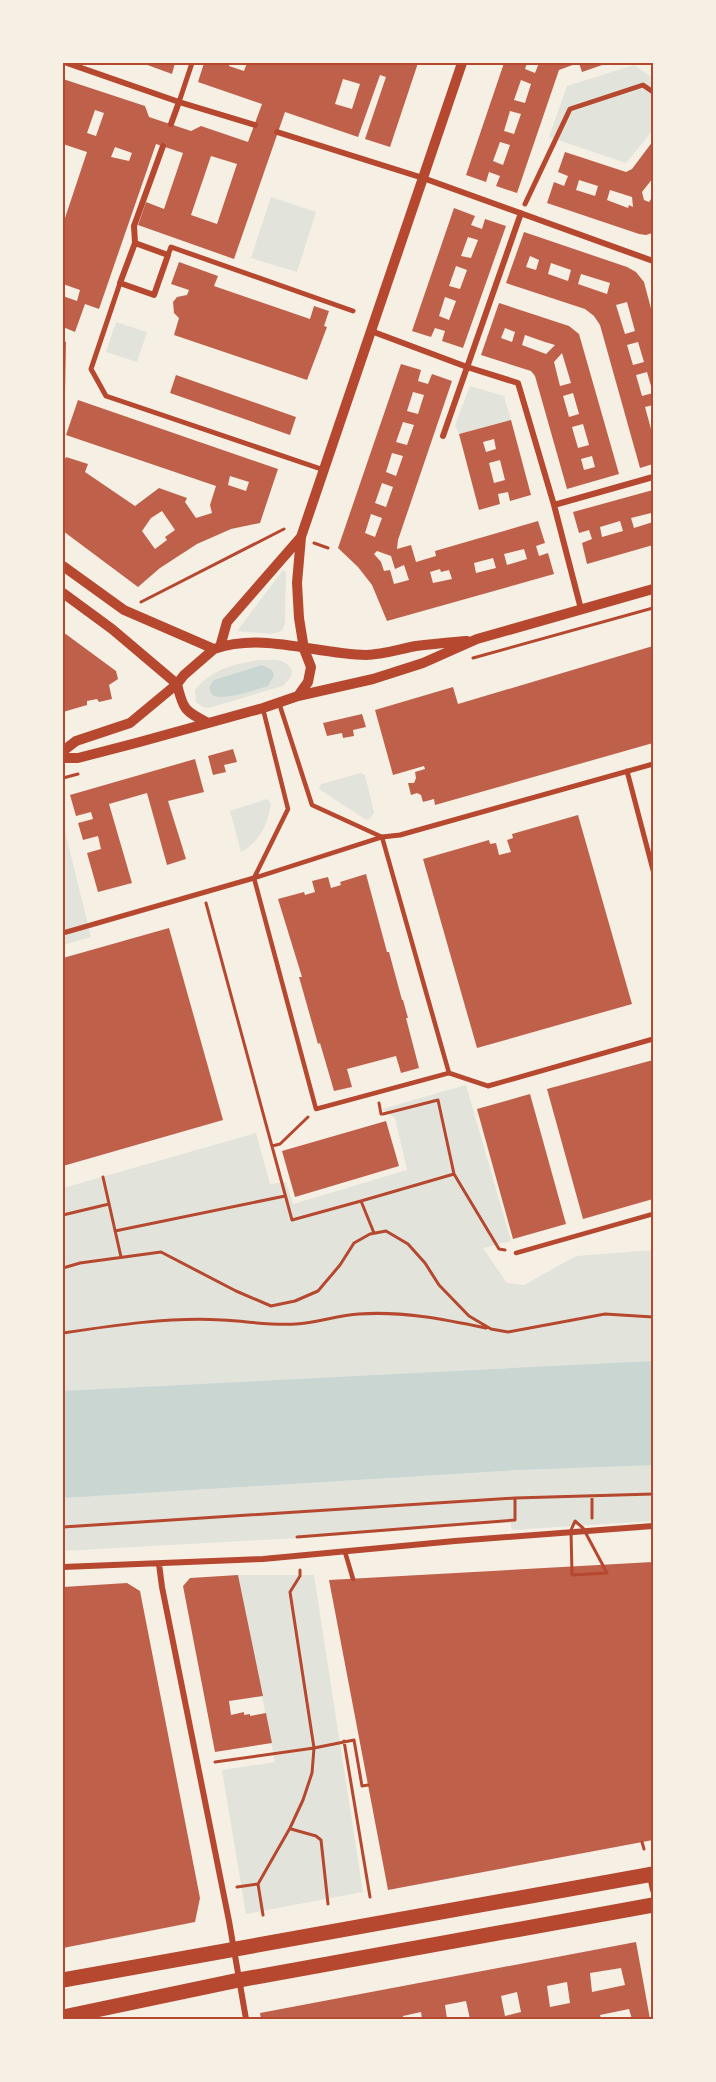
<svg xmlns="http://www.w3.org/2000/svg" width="716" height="2082" font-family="'Fira Sans Condensed',sans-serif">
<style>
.green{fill:#e2e4dc}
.water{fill:#c9d6d2}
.building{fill:#bf614a;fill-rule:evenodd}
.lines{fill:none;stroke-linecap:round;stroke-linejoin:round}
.path{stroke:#b5482f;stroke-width:3}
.service{stroke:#b5482f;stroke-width:4.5}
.pedestrian{stroke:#b5482f;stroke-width:5}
.minor{stroke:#b5482f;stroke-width:6}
.tertiary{stroke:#b5482f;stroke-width:10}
.primary{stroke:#b5482f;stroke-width:15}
.neatline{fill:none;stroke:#b5482f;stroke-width:2}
</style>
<rect width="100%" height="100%" fill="#f6efe4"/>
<path class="green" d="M634,65l19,13v52l-27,33 -77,-26 18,-51z
M271,197l45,15 -19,60 -46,-14z
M116,322l31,10 -10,30 -31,-10z
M470,386l34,10 7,24 -52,14 -4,-9z
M283,570l3,2 -1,51 -3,8 -10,3 -35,-3z
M259,660c13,0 27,-3 33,11l-1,6 -8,9 -74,22 -6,-1 -7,-5 -1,-12c15,-20 40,-27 64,-30z
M361,773l4,2 9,37 -3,6 -5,2 -47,-31 2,-5z
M267,799l4,4c-2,19 -12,40 -30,49l-11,-41z
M63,823l28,114 -28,8z
M466,1085l45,156 -28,7 24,35 17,2 52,-29 77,-6v271l-141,9 -2,-8 -193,15 -254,14v-363l193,-55 14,51 16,-2 7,22 114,-34 -12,-52 -13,-9z
M238,1575h76l49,317 -117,22 -24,-144 53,-8z"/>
<path class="water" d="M262,665l10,5 2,5 -6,11c-11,3 -51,18 -57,7 -3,-5 0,-9 3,-13z
M653,1361v104l-135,5 -455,28v-107z"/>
<path class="building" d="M142,63h33l-3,11z
M204,63h25v3l15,5 3,-8h171l-28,84 -25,-8 21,-62 -6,-2 -22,62 -73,-25 -51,147 -96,-34 8,-23 18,7 19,-56 -27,-9 -57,165 -14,-5 -10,28 -12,-5v-31l14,5 3,-11 -17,-6v-60l24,-72 -24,-8v-65l82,27 4,11 42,14 10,-5 47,16 14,-38 -64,-22zM343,79l17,5 -8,25 -17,-5zM95,110l9,3 -8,23 -9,-3zM115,147l17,6 -3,8 -18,-4zM211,156l26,8 -20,60 -26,-9z
M504,63h23l-2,6 10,4 4,-10h39l-19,7 -42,123 -21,-7 4,-10 -11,-4 -3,10 -20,-7zM521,80l10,4 -6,19 -11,-3zM510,111l11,3 -7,20 -10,-3zM500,142l10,3 -7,20 -10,-4z
M579,63h29l-26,9z
M653,141v37l-11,14 2,8 5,2 4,-6 -1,37 -6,2 -7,-1 -92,-31 7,-21 10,4 4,-10 -10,-4 7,-20 61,20 6,-3zM579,180l19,6 -3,10 -19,-6zM610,190l22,7 1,10 -4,-2 -1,3 -21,-8z
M454,208l21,8 -4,9 11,4 3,-10 21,7 -43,122 -21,-7 3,-10 -10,-3 -4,9 -19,-6zM468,237l10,3 -7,18 -10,-2zM456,266l11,4 -7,19 -11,-3zM445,297l11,4 -7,19 -10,-4z
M524,232l103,35 9,5 8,10 9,34v77l-6,-21 -11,3 6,21 11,-3v12l-8,2 6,22 2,-1v36l-13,4 -40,-143 -6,-9 -9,-7 -79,-26zM530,256l9,4 -3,10 -10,-3zM551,263l20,7 -3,11 -20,-7zM581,274l29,9 -3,11 -29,-10zM627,302l8,29 -10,3 -9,-29zM638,342l6,20 -11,3 -6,-20z
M179,262l39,14 -4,10 96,33 4,-13 15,5 -5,15 3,1 -20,53 -133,-45 5,-17 -5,-5 -1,-11 4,-5 10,-2 2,-5 -18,-6z
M499,303l70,23 10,8 40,140 -52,15 -32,-113 -4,-5 -50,-16zM505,328l10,4 -3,10 -11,-4zM525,335l20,7 10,3 -9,9 -24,-9zM562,353l9,30 -11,3 -6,-24zM573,393l6,21 -10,3 -6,-21zM583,424l6,21 -11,3 -6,-21zM592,456l3,11 -11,3 -3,-11z
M63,341l3,1 -1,50 -2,-1z
M401,364l20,6 -3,11 10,3 4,-10 20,7 -54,159 -1,9 14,-4 5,17 20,-6 -1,-5 103,-30 7,22 -9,3 3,10 9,-3 6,21 -167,47 -15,-36 -14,-18 -20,-19zM413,392l11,3 -6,19 -11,-3zM403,422l11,3 -7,20 -11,-3zM392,453l11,3 -7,20 -10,-4zM382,483l11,4 -7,20 -11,-4zM371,514l11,4 -7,19 -10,-4zM524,549l3,10 -20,6 -3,-11zM377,551l14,5 4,13 9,-4 5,15 -15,4 -4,-14 -6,1 -3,-9 -7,-8zM493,558l3,10 -20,5 -2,-10zM440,569l1,3 8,-2 3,9 -19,4 -3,-11z
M176,375l120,42 -6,18 -120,-42z
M78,400l200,69 -18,54 -29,6 -34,15 -37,24 -22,19 -75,-56v-68l3,-6 22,7 -3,8 50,34 24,-18 28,10 -2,4 11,16 16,-5 -2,-8 6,-19 -150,-51zM230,476l19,6 -3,9 -18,-6zM162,511l13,19 -10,7 2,3 -12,9 -13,-18 9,-13z
M511,420l20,75 -21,6 -2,-9 -10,2 2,10 -21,6 -20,-76zM494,439l2,10 -10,3 -3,-10zM500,460l5,20 -11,3 -5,-20z
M653,490v28l-2,-5 -20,5 3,10 19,-6v23l-66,19 -5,-21 10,-4 -3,-9 -10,3 -6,-21zM620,521l3,10 -21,6 -2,-10z
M63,632l53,39 2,8 -9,6 3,14 -13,3 -2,-3 -10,2v4l-24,7z
M653,646v97l-218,62 -1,-6 -11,3 -2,-7 -4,-2 -6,2 -3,-12h6l2,-5 -1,-6 10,-3 -1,-3 -31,9 -18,-65 78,-23 5,17z
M362,714l4,13 -13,3 1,6 -11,2 -1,-5 -15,3 -4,-13z
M233,749l4,13 -13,3 2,7 -13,3 -5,-19z
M195,759l9,33 -36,9 18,58 -19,6 -20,-72 -38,11 23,79 -34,9 -11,-39 14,-4 -3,-13 -15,4 -5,-17 15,-4 -2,-7 -15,4 -6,-21z
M578,815l54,189 -155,44 -54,-189 66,-19 1,4 6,-1 3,12 12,-3 -4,-12 6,-2 -1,-4z
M366,874l21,78h2l13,48h1l5,18h-2l13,50 -18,5 -5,-17 -49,13 5,18 -18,4 -14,-48 -2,1 -19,-67h3l-24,-78 26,-7 1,3 10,-3 -3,-11 16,-4 3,11 10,-3 -1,-3z
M169,928l54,192 -160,46v-208z
M653,1060v139l-70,20 -36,-130z
M530,1094l36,130 -53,15 -36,-130z
M386,1121l13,45 -104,31 -13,-46z
M653,1562v278l-265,50 -59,-310z
M238,1575l25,121 -34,5 2,14 13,-3v3l6,-1v2l16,-3 6,30 -57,9 -32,-166 7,-8z
M127,1583l13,8 60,307 -5,24 -132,26v-361z
M636,1942l14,77h-18l-3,-10 -29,6 1,4h-131l-4,-18 -21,4 2,14h-25l-1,-7 -18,4v3h-142l-1,-6zM621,1968l4,17 -33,7 -2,-19zM567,1982l3,21 -20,4 -3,-21zM517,1992l4,20 -16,4 -4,-20z"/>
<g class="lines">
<path class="path" d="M314,543l14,5
M141,602l143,-73
M473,658l180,-50
M63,778l15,-4
M206,903l86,317 69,-19 13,32
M272,1146l8,-2 28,-27
M454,1174l45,75 6,1
M103,1177l18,80
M361,1201l93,-27 -16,-74 -55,14h-2l-2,-11
M63,1215l46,-11
M115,1231l170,-35
M63,1268l17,-5 81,-11 75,39 35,15 24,-5 23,-10 22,-26 14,-22 16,-9 16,-3 22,13 17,19 14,22 30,31 22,13 17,3 97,-18 48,3
M63,1333c53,-8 106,-16 159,-13 25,1 49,6 74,4 21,-1 42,-9 63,-10 43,-3 84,5 127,14
M592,1496v22
M515,1498v22
M575,1521l8,7 24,45 -35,2 -1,-45z
M63,1527l452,-29 138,-4
M297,1537l218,-17
M344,1741l26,156
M215,1762l99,-14 40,-8 8,46 6,-1
M291,1829l25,7 5,4 7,64
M642,1842l2,7
M237,1887l21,-3
M263,1915l-5,-31 32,-56 13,-28 9,-27 2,-25 -24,-156 10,-16v-6"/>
<path class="service" d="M263,709l25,100 -34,69 128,-41 -70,-32 -33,-102
M254,878l62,231 133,-36 -67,-236
M516,1253l137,-39
M345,1552l8,27"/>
<path class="pedestrian" d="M179,102l13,-39
M525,204l45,-95 73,-24 10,7
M168,255l3,-8 182,64
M120,283l-29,86 15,27 218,74
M627,771l26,99
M382,837l18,-2 253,-71
M63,933l191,-55
M449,1073l39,13 165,-47"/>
<path class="minor" d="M67,63l112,39 76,23
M171,124l8,-22
M277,132l146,46 230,83
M135,243l33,12 -14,40 -34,-12 15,-40 -1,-17 29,-80
M371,331l96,36 51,16 36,122 27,104
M443,436l78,-223
M554,505l99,-28
M159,1564l3,23 67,334 17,98
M63,1567l200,-8 192,-18 198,-15
M650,1876l3,14"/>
<path class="tertiary" d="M63,566l61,44 90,39
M63,593l49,36 65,55
M220,647l7,-25 74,-85
M177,684c6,26 8,27 31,39
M298,696l10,-14 3,-15 -7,-18 -5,-31 -2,-35 4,-46 161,-474
M63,751l13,-10 54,-18 47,-39 7,-9 30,-26c49,-17 101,5 152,6 16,0 34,-6 50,-9 17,-2 34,-4 51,-5
M63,758h15l58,-15 127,-35 35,-12 75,-17 50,-16 54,-24 176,-50"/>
<path class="primary" d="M63,1980l590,-106
M63,2017l176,-37 414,-75"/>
</g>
<rect width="716" height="2082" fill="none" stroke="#f6efe4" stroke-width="129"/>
<rect x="64" y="64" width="588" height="1954" class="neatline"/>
</svg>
